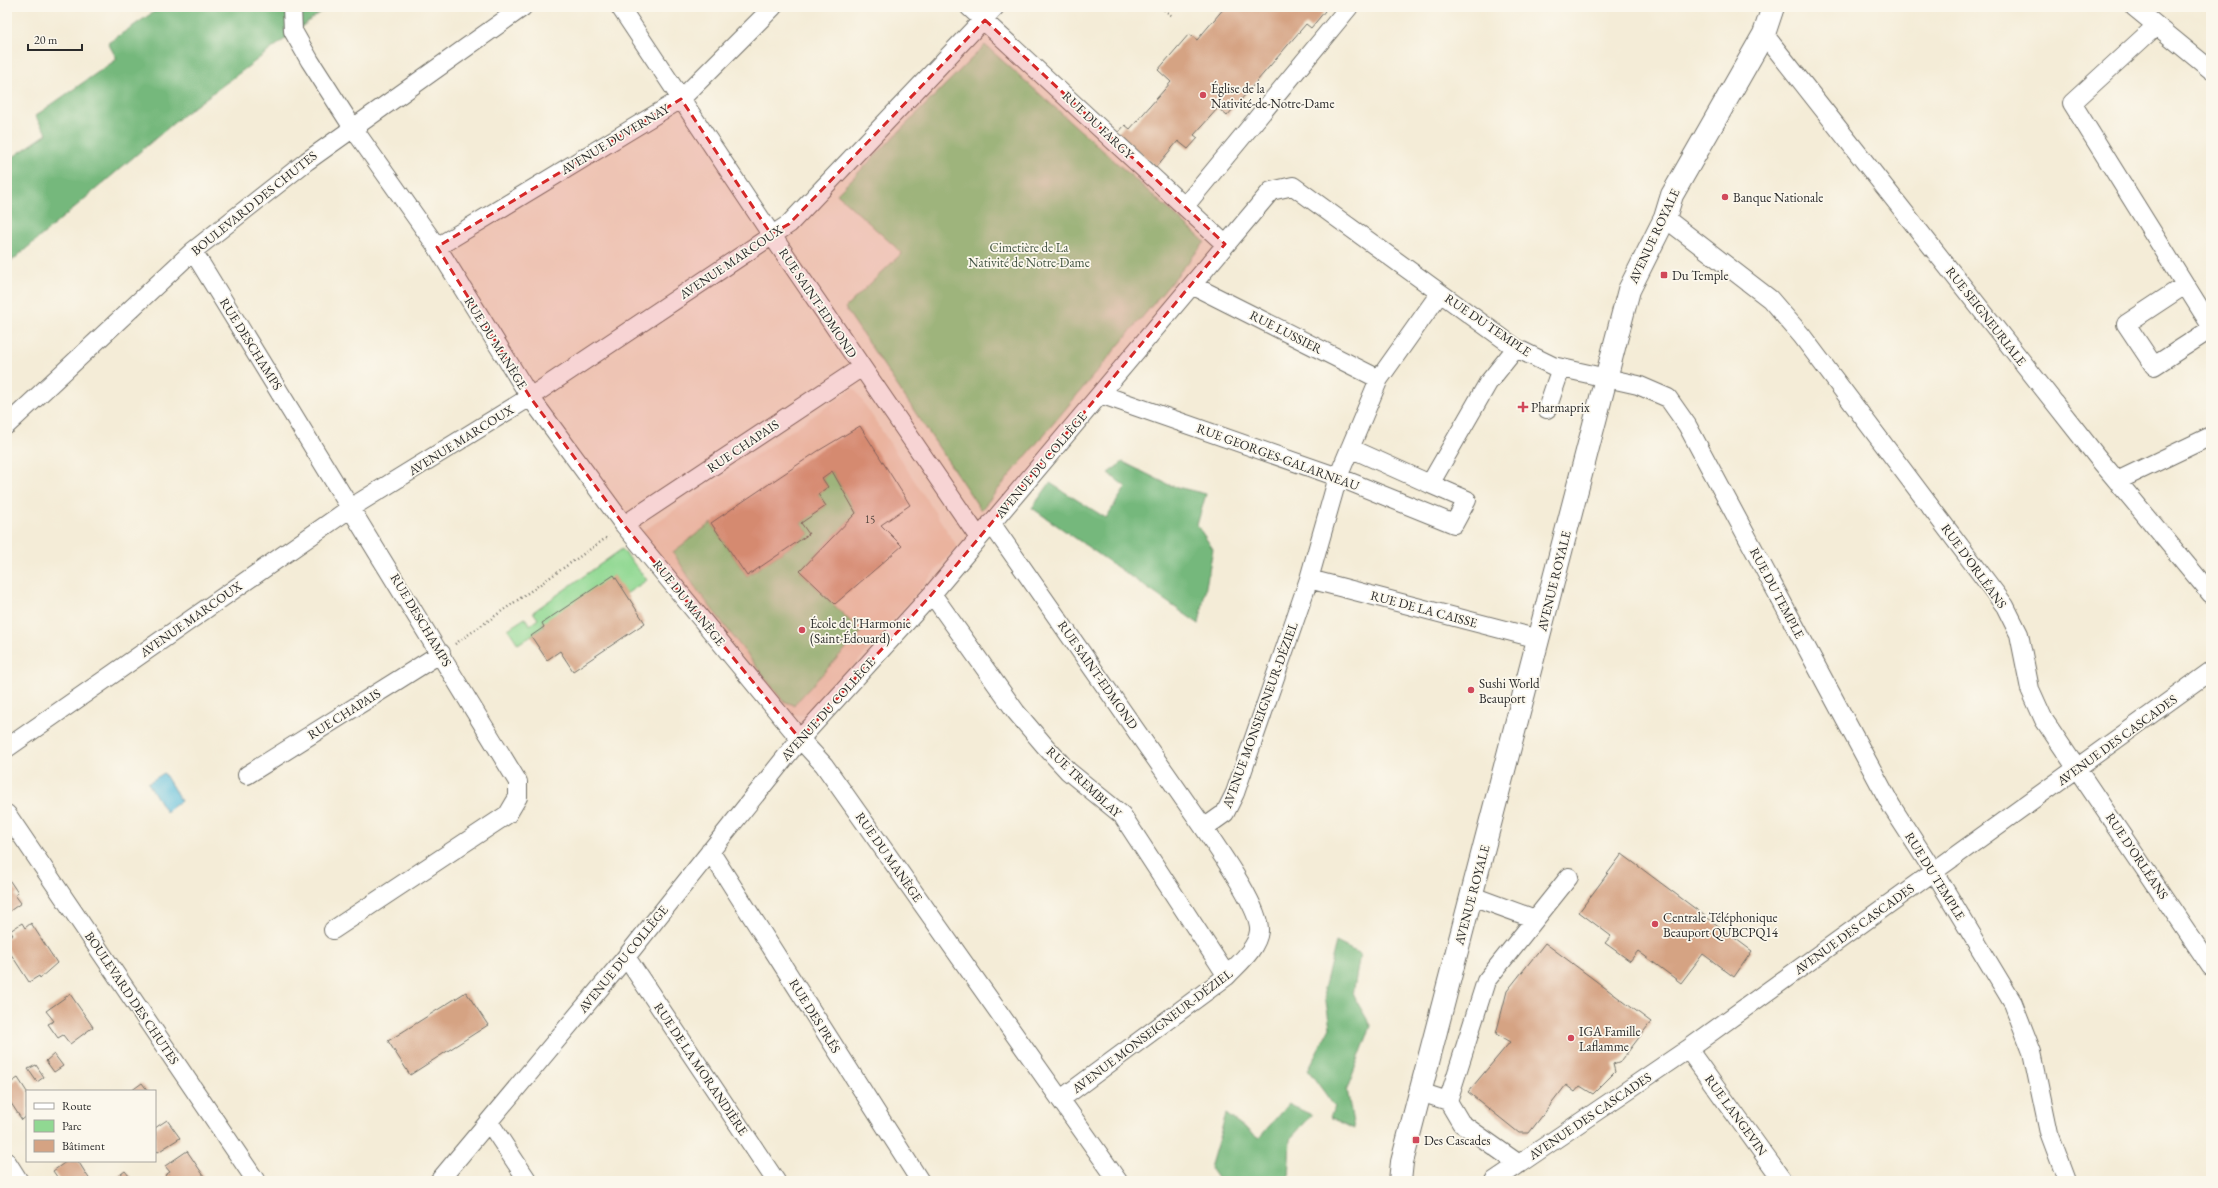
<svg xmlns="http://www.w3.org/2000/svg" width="2218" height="1188" font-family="'EB Garamond',serif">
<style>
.built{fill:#efd6bc}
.green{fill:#90d892;stroke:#5e825e}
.forest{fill:#74b87c;stroke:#507254}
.water{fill:#5dbedb;stroke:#447483}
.building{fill:#d5a383}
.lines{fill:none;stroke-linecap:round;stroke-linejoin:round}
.minor-casing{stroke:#716f67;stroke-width:20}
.major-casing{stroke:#716f67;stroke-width:24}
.path{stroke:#716f67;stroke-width:2.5;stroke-dasharray:1 3;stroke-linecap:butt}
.minor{stroke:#fff;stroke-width:18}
.major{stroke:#fff;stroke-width:22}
.marked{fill:#d62828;fill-opacity:0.2;stroke:#d62828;stroke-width:3;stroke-dasharray:8 5;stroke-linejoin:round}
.poi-dot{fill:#d1495b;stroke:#fbf7ec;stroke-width:1.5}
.labels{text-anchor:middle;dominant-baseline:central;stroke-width:3.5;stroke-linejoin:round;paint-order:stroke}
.number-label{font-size:11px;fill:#564941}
.poi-label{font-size:13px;fill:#2b2b2b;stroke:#fbf7ec;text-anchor:start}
.street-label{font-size:13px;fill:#2b2b2b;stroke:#fbf7ec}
.park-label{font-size:13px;fill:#445645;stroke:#fbf7ec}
</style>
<rect width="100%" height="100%" fill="#fbf7ec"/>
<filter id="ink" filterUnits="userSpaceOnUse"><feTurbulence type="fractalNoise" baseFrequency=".025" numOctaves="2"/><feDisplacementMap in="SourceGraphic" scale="8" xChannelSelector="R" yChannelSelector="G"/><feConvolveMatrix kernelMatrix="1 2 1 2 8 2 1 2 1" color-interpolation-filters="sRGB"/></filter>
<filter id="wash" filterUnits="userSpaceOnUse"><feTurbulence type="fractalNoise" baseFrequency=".012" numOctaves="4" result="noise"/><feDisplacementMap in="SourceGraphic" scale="16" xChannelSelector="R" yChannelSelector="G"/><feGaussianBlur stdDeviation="0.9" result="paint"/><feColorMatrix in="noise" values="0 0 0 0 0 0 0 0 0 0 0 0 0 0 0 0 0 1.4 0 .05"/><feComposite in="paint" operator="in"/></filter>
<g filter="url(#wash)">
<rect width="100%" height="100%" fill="#f4ecd7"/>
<path class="built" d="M854,388l103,158 -146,170 -22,-2 -150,-180z"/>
<path class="green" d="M985,45l220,197 -224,268 -136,-202 57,-55 -65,-59z
M832,471l24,42 -56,58 61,61 -67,73 -11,-4 -88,-114 -22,-35 38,-29 36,53 62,-42 -8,-11 25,-17 -8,-12 10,-7 -6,-9z
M622,549l25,31 -21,14 -84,29 2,4 -26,17 -10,-15 17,-11 5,7 8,-6 -5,-7z"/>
<path class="forest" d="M161,7h167l-145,108 -176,150v-104l40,-27 -12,-18 82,-57 -9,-16z
M1123,462l46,23 37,9 -9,31 16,24 -14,75 -167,-116 18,-25 56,35 20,-31 -18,-14z
M1336,942l24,12 -7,41 18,31 -24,63 7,40 -24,-12 5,-10 -27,-37 22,-43 -6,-38z
M1288,1104l24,11 -22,24 -2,42h-69l-9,-13 16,-54 33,24z"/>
<path class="water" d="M164,773l17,28 -15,11 -18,-29z"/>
<g id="blocks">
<path class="building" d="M1225,7h96l4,4 -14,17 -5,-4 -79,92 -9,-8 -24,27 4,3 -10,11 -10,-8 -22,26 -39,-33 8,-9 5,4 41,-47 -13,-12 31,-36 8,6z
M860,426l50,79 -29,20 21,21 -67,58 -35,-33 56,-58 -24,-42 -10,7 6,9 -10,7 8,12 -25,17 8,11 -62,42 -36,-53 107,-72z
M614,575l31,48 -72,48 -13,-20 -13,9 -16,-24 13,-9 -2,-4z
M1622,854l130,97 -18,26 -31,-23 -22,29 -43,-32 -8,10 -25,-18 6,-7 -32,-24z
M10,881l8,12 -3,2 6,8 -14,10v-31z
M22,923l3,5 6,-5 26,40 -17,15 -1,-2 -10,6 -22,-34v-10l6,-3 -3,-4z
M1545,943l106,79 -30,39 -8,3 2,8 -22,22 -13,-8 -5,6 -9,-7 -37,48h-10l-51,-41 42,-50 -14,-8 11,-43z
M466,992l22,33 -78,50 -22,-34z
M70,994l23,33 -23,17 -7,-9 -5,3 -10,-14 6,-3 -8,-10z
M54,1054l9,12 -9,6 -8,-11z
M36,1065l8,12 -7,5 -9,-13z
M18,1078l9,14v24l-5,4 -15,-23v-12z
M142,1083l6,8h-17z
M167,1120l13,18 -22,14 -1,-1 -2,1v-24z
M187,1151l17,25 -7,5h-28l-4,-6 5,-3 -5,-6z
M67,1161h11l12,19 -30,1 -7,-10z
M125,1171l5,6 -6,4h-4l-3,-4z"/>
</g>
</g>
<g filter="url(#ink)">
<use href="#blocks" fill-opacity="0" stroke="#716f67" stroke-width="1"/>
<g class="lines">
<defs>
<path id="minor" d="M292,7l1,24 17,30 43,67 84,119 93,150 94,128 176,214 24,26 294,416
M620,7l151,227 208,304
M969,7l256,237
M2134,7l77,63
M2156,26l-84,77 139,223
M1764,34l334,424 113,136
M1185,206l164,-199
M1665,218l105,81 32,37 203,270 14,28 11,55 14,31 167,247
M437,247l244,-148 92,-92
M193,251l325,531v15l-10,17 -175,116
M1192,285l187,94
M2185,285l-59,39 28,42 57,-37
M1100,394l238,83 116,47 13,-24 -37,-16
M1547,409l14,-41
M7,425l186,-174 114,-90 216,-154
M1350,448l80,36 58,-101 28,-35
M2117,481l94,-45
M991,523l213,305
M624,525l238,-158
M1309,579l230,60
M932,594l84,118 29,34 23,25 54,44 105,161
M7,748l345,-241 178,-110 259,-173 206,-217
M247,775l194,-122
M7,814l249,367
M710,851l210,330
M1472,896l63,23
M626,957l150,224
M1688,1049l95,132
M1420,1092l28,9
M1061,1099l166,-123c11,-12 30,-27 32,-45 2,-22 -41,-82 -55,-103l21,-15 10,-20 74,-214 29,-102 41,-98 61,-86
M489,1122l39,59
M7,1162l12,19
M1519,1164l-58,-41 -13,-22 38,-120 83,-104
M439,1181l187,-224 174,-218 132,-145 339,-403 22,-5 223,162 37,18 85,19 30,13 19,27 205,382 42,65 79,131 19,49 17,81 18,48
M1494,1181l194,-132 523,-378"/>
<path id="major" d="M1400,1181l2,-19 227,-872 36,-72 7,-23 92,-161 9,-27"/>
</defs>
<use href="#minor" class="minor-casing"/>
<use href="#major" class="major-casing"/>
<path class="path" d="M1161,7l11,9
M455,644l154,-108"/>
<use href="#minor" class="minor"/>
<use href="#major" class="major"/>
</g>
</g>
<path class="marked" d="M985,20l240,224 -293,350 -132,145 -176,-214 -94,-128 -93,-150 244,-148 90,135 18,-10z"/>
<g class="poi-dot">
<circle cx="1203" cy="95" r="4"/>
<circle cx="1725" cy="197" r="4"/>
<rect x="1660" y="271" width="8" height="8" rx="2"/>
<path d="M1521 401h4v4h4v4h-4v4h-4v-4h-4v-4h4z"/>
<circle cx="802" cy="630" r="4"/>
<circle cx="1471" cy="690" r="4"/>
<circle cx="1655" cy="924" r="4"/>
<circle cx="1571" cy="1038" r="4"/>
<rect x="1412" y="1136" width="8" height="8" rx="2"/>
</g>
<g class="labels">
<g class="number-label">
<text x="870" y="519">15</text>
</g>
<g class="poi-label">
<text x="1211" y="88">Église de la<tspan x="1211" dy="15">Nativité-de-Notre-Dame</tspan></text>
<text x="1733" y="197">Banque Nationale</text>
<text x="1672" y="275">Du Temple</text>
<text x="1531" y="407">Pharmaprix</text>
<text x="810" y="623">École de l'Harmonie<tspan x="810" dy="15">(Saint-Édouard)</tspan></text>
<text x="1479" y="683">Sushi World<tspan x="1479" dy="15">Beauport</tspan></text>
<text x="1663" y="917">Centrale Téléphonique<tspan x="1663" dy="15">Beauport QUBCPQ14</tspan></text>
<text x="1579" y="1031">IGA Famille<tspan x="1579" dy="15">Laflamme</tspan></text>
<text x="1424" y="1140">Des Cascades</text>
</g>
<g class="street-label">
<text transform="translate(1098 125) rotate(43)">RUE DU FARGY</text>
<text transform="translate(615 139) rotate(-31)">AVENUE DUVERNAY</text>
<text transform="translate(254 203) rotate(-39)">BOULEVARD DES CHUTES</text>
<text transform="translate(1654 236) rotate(-65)">AVENUE ROYALE</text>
<text transform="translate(731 262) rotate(-34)">AVENUE MARCOUX</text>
<text transform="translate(818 303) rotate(56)">RUE SAINT-EDMOND</text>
<text transform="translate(1986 316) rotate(52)">RUE SEIGNEURIALE</text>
<text transform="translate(1488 325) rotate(34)">RUE DU TEMPLE</text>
<text transform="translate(1286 332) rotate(27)">RUE LUSSIER</text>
<text transform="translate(496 343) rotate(58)">RUE DU MANÈGE</text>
<text transform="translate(251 344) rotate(58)">RUE DESCHAMPS</text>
<text transform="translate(461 440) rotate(-32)">AVENUE MARCOUX</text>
<text transform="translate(743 446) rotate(-34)">RUE CHAPAIS</text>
<text transform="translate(1278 457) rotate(20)">RUE GEORGES-GALARNEAU</text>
<text transform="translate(1041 465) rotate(-50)">AVENUE DU COLLÈGE</text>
<text transform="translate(1974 566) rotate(54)">RUE D'ORLÉANS</text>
<text transform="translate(1554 581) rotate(-76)">AVENUE ROYALE</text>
<text transform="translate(1777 593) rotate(62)">RUE DU TEMPLE</text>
<text transform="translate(689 603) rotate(51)">RUE DU MANÈGE</text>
<text transform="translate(1424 609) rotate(15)">RUE DE LA CAISSE</text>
<text transform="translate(191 619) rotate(-35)">AVENUE MARCOUX</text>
<text transform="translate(421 620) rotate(59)">RUE DESCHAMPS</text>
<text transform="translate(1098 675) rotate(55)">RUE SAINT-EDMOND</text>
<text transform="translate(828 709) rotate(-48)">AVENUE DU COLLÈGE</text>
<text transform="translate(344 714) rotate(-32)">RUE CHAPAIS</text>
<text transform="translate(1260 715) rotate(-70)">AVENUE MONSEIGNEUR-DÉZIEL</text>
<text transform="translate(2117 740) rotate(-36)">AVENUE DES CASCADES</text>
<text transform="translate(1084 782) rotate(43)">RUE TREMBLAY</text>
<text transform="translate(2137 856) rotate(56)">RUE D'ORLÉANS</text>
<text transform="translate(889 857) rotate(55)">RUE DU MANÈGE</text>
<text transform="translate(1935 876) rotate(58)">RUE DU TEMPLE</text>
<text transform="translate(1472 895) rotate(-75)">AVENUE ROYALE</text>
<text transform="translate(1854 929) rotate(-36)">AVENUE DES CASCADES</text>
<text transform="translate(623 959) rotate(-51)">AVENUE DU COLLÈGE</text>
<text transform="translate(132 998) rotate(56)">BOULEVARD DES CHUTES</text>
<text transform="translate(815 1016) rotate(58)">RUE DES PRÉS</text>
<text transform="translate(1152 1031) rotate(-37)">AVENUE MONSEIGNEUR-DÉZIEL</text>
<text transform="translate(701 1069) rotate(56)">RUE DE LA MORANDIÈRE</text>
<text transform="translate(1736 1115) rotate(54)">RUE LANGEVIN</text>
<text transform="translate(1590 1116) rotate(-34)">AVENUE DES CASCADES</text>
</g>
<g class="park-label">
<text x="1029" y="247">Cimetière de La<tspan x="1029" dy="15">Nativité de Notre-Dame</tspan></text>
</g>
</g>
<rect width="2218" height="1188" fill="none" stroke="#fbf7ec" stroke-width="24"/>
<rect x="26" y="1090" width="130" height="72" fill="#fbf7ec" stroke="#a8a59f"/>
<rect x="34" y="1103" width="20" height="6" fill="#ffffff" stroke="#a8a59f"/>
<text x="62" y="1110" font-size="12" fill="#2b2b2b">Route</text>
<rect x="34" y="1120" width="20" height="12" fill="#90d892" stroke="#a8a59f"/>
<text x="62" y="1130" font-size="12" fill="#2b2b2b">Parc</text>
<rect x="34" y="1140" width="20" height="12" fill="#d5a383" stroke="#a8a59f"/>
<text x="62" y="1150" font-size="12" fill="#2b2b2b">Bâtiment</text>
<path d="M28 44v6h54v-6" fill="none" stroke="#2b2b2b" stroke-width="2"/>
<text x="34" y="44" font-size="12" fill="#2b2b2b" stroke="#fbf7ec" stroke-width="3" paint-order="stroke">20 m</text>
</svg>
